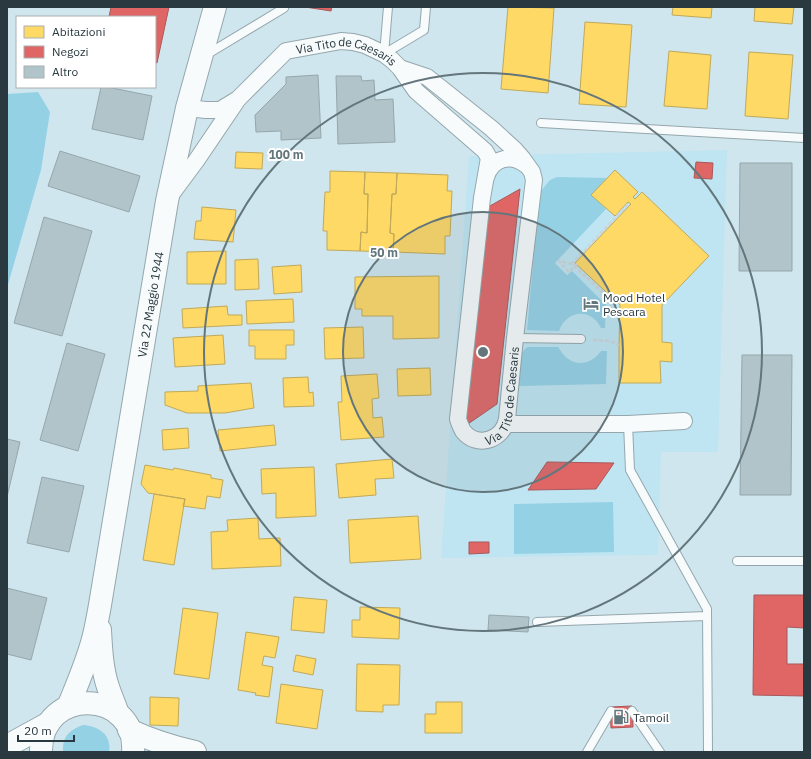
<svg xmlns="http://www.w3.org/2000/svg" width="811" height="759" font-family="'IBM Plex Sans',sans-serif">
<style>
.built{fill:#bfe5f2}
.green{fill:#95d1e5}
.homes{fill:#ffd966;stroke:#bfa95a}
.shops{fill:#e06666;stroke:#a9585a}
.building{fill:#b1c4c9;stroke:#95a7ab}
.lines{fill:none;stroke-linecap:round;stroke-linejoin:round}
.service-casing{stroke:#95a7ad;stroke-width:10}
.minor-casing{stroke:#95a7ad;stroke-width:18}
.primary-casing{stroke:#95a7ad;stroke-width:24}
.path{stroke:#ced5d8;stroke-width:2.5;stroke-dasharray:4 2;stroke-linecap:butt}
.service{stroke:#f8fbfc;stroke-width:8}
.minor{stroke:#f8fbfc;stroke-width:16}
.primary{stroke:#f8fbfc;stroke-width:22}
.path-bridge{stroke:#ced5d8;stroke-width:2.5;stroke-dasharray:4 2;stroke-linecap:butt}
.ring{fill:none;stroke:#63767c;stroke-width:2}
.labels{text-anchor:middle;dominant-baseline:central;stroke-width:4;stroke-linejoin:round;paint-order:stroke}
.street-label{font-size:12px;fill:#29393f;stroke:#fff}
.poi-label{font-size:12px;fill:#29393f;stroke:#fff;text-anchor:start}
.centre{fill:#63767c;stroke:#fff;stroke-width:2}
.ring-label{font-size:12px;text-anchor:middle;font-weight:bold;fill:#63767c;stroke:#fff;stroke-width:4;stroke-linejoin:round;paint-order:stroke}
</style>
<rect width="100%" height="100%" fill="#cfe6ee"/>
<path class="built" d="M727,150l-9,302h-57l-3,103 -217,3 28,-402z"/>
<path class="green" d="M38,92l12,20 -9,58 -34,118v-194z
M557,177l51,1 -16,17 14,14 -51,54 12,12 5,-4 34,34 -1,23h-4c-10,-21 -35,-18 -42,3l-32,-1 9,-99 4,-39 10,-12z
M528,347h30c3,4 5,8 9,11 12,10 26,4 34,-7h6l-1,33 -87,2 3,-33 3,-4z
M613,502l1,50 -100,2v-50z
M83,725c16,1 29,10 26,27h-46c-1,-15 6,-22 20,-27z"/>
<path class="homes" d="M508,7l46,1 -6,85 -47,-4z
M673,7h39l-1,11 -39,-3z
M755,7h39l-2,17 -38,-3z
M585,22l47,3 -6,82 -47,-3z
M669,51l42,4 -4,54 -43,-3z
M749,52l44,3 -5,64 -43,-3z
M236,152l27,1 -1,16 -27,-1z
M615,170l23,22 -5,5 2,2 7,-7 67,64 -47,49v37l10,1v19l-12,-1 1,22h-42v-38l1,-40 -45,-42 56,-59 -3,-2 -13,14 -24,-21z
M330,171l35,1 -1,22h4l-1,39 -6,-1 -1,19 -33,-1v-19h-4l2,-39h5z
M365,172l32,1 -1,21h-4l-2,39 4,1 -1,18 -33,-1 1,-19 6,1 1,-39h-4z
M397,173l51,2 -1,16h5l-2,45h-5v18l-52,-2 1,-18 -4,-1 2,-39h4z
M202,207l34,3 -3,32 -39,-3 2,-18h5z
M226,251v33h-39v-32z
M258,259l1,30 -24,1v-30z
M301,265l1,27 -28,2 -2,-27z
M439,276v62l-46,1v-23h-31v-7h-7v-32z
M293,299l1,23 -47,2 -1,-23z
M227,306l1,9h14v10l-59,3 -1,-19z
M363,327l1,31 -39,1 -1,-31z
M249,330h45v15h-8v14h-31v-13h-6z
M223,335l2,29 -50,3 -2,-29z
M430,368l1,27 -33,1 -1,-27z
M377,374l2,24 -7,1 1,19 9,-1 2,20 -43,3 -3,-38h4l-1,-26z
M308,377l1,16 4,-1 1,14 -30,1 -1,-29z
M251,383l3,25 -29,5h-38l-22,-8v-13l33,-1v-5z
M274,425l2,20 -56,6 -2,-21z
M188,428l1,20 -26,2 -1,-20z
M392,459l2,19 -19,1 1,16 -37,3 -3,-34z
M145,465l28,5 1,-2 37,7v3l12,2 -3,18 -13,-2 -2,13 -22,-3 2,-7 -37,-6 -7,-9z
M314,467l2,49 -40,2v-25l-14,1 -1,-25z
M154,494l31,5 -11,66 -31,-5z
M418,516l3,43 -71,4 -2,-43z
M258,518l1,21 21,-1 1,28 -69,3 -1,-37 17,-1 -1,-11z
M294,597l33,3 -3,33 -33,-3z
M360,607l40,1 -1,31 -47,-2v-17h8z
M183,608l35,5 -9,66 -35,-5z
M246,632l33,5 -4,21 -11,-2 -2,9 11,2 -4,30 -14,-2 1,-2 -18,-3z
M296,655l20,4 -3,16 -20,-4z
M357,664l43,1 -1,40h-16v7l-27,-1z
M281,684l42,6 -6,39 -41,-6z
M150,697l29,1 -1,28 -28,-1z
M436,702h26v31h-37v-19h11z"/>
<path class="shops" d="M111,7h58l-12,56 -2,-1v-45h-46z
M305,7h27l-1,4z
M696,162l17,1 -1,16 -18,-1z
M520,189l-23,215 -32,22 23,-219z
M547,462l67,1 -18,26 -68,1z
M469,542h20v11l-20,1z
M754,595h50v33l-17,-1v37h17v32l-51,-1z
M632,706l1,21 -22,1 -1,-21z"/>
<path class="building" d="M318,75l3,63 -40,2v-9l-25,1 -1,-17 31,-31v-7z
M336,76h25l1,5 12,-1 1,20 18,-1 2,43 -57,2z
M101,87h6l45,9 -9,44 -51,-11z
M60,151l80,25 -11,36 -81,-26z
M740,163h52v108h-53z
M44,217l48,14 -30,105 -48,-13z
M67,343l38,11 -27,97 -38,-11z
M742,355h50l-1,140h-51z
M7,439l13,3 -13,55z
M42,477l42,9 -15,66 -42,-9z
M7,588l40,10 -16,62 -24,-6z
M489,615l40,2 -1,15 -40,-2z"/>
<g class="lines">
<defs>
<path id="service" d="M384,54l40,-24 2,-23
M384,54l4,-47
M206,55l78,-47
M541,123l263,15
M515,338l66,1
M628,424l2,46 77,139 1,143
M737,561h67
M537,622l170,-6
M632,711l28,41
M587,752l24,-41"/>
<g id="minor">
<path id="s1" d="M187,108l19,2h14l18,-11 48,-48 55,-10 12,1 12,3 19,9 8,6 8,8 16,23 69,60 4,7 -7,40 -24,221c1,4 3,8 5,12 14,18 40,9 44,-12l8,-81 19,-158 -2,-8 -10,-14 -7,-8 -24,-22 -64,-51 -27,-9"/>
<path d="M486,177c6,-19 25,-24 40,-12"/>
<path d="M170,196l26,-35 40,-59"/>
<path d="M506,424h122l56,-3"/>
</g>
<g id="primary">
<path d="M100,630c1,19 2,39 8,57 3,9 7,18 10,27"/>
<path id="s2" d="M68,707c9,-22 19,-45 25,-68 3,-11 5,-23 7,-34l67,-404 20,-93 28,-101"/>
<path d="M129,730c22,10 43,17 66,22"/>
<path d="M7,746l42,-23"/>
<path d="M41,752c-1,-67 97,-63 92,0"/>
</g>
</defs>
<use href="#service" class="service-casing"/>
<use href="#minor" class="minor-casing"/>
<use href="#primary" class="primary-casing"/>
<path class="path" d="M612,301l-40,-37 57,-61
M593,340l17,1 9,4"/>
<use href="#service" class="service"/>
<use href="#minor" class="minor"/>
<use href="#primary" class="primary"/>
<path class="path-bridge" d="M572,264l-13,-3 10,11 8,-8"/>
</g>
<circle cx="483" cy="352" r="140" fill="#63767c" fill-opacity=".12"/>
<g class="ring">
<circle cx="483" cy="352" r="140"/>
<circle cx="483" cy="352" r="279"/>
</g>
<defs>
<symbol id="hotel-bare" viewBox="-9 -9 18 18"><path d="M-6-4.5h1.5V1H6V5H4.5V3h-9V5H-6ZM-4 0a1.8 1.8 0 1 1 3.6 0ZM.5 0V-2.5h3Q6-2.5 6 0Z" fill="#63767c" stroke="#fff" stroke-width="2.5" paint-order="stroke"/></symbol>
<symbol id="fuel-bare" viewBox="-9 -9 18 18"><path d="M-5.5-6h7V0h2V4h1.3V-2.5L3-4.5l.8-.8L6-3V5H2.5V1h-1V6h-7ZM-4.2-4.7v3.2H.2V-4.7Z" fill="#63767c" stroke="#fff" stroke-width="2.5" paint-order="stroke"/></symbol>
</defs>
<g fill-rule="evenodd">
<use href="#hotel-bare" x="580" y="293" width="22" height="22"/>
<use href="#fuel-bare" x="610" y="706" width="22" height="22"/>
</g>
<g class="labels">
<g class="street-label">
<text stroke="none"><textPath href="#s1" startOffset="185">Via Tito de Caesaris</textPath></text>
<text stroke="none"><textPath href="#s2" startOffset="412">Via 22 Maggio 1944</textPath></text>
<text stroke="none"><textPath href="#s1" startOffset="726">Via Tito de Caesaris</textPath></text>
</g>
<g class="poi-label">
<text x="603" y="297">Mood Hotel<tspan x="603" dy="14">Pescara</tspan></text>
<text x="633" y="717">Tamoil</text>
</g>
</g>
<circle cx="483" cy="352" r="6" class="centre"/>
<g class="ring-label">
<text x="286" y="159">100 m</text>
<text x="384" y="257">50 m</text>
</g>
<rect width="811" height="759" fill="none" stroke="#29393f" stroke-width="16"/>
<rect x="16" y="16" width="140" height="72" fill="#ffffff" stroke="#a9b0b2"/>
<rect x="24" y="26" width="20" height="12" fill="#ffd966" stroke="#a9b0b2"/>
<text x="52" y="36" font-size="12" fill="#29393f">Abitazioni</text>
<rect x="24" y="46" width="20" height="12" fill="#e06666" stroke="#a9b0b2"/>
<text x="52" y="56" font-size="12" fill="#29393f">Negozi</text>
<rect x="24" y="66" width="20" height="12" fill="#b1c4c9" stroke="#a9b0b2"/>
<text x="52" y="76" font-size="12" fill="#29393f">Altro</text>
<path d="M18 735v6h56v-6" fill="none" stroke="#29393f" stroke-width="2"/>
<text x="24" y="735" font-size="12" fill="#29393f" stroke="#ffffff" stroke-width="3" paint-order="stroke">20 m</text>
</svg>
